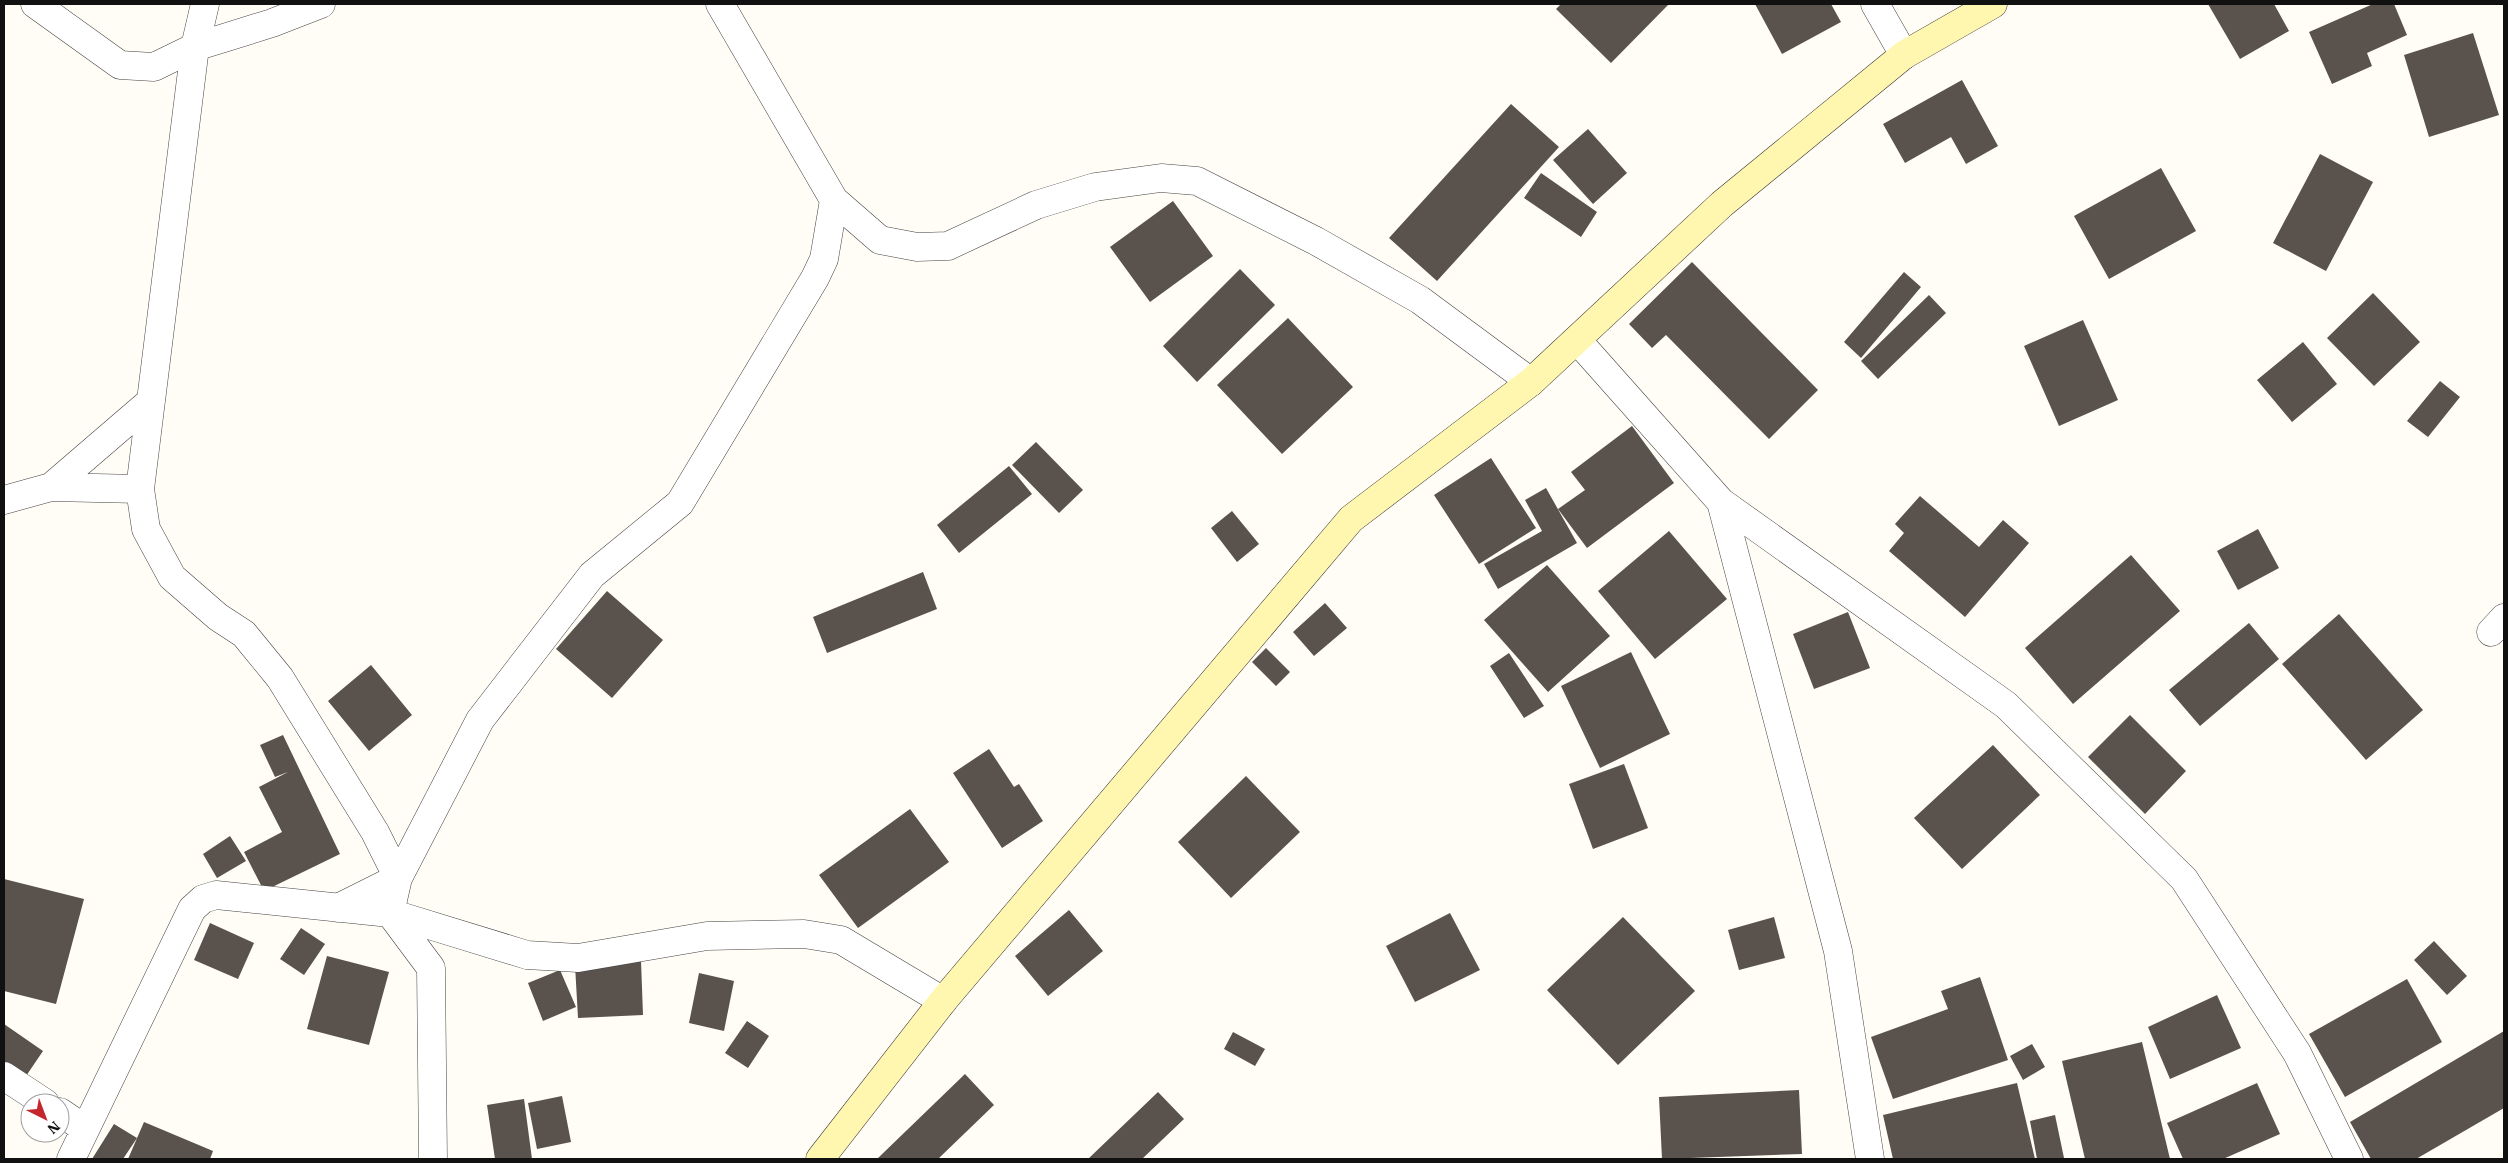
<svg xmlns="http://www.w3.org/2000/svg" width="2508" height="1163" font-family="'IBM Plex Serif',serif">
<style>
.building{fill:#5a524d}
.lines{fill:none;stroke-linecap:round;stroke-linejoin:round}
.street-casing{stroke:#444;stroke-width:29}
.secondary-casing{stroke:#333;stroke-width:29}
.street{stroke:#fff;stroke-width:28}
.secondary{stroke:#fff6b0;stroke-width:28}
</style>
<rect width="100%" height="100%" fill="#fffdf5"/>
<path class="building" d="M1561,4h108l-58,59 -55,-54z
M1755,4h76l10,18 -59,32z
M2208,4h66l15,27 -49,28z
M2373,4h21l13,31 -40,18 5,13 -40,18 -23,-52z
M2473,33l26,82 -70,22 -25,-82z
M1962,80l36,66 -32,18 -15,-27 -46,26 -22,-39z
M1511,104l48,43 -122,134 -48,-43z
M1588,129l39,44 -34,31 -40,-44z
M2320,154l53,28 -47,89 -53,-28z
M2161,168l35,63 -87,48 -35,-63z
M1541,173l56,39 -16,25 -57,-39z
M1173,201l40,55 -63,46 -40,-55z
M1692,262l126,128 -49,49 -103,-104 -14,13 -23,-24z
M1240,269l35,36 -78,77 -34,-36z
M1904,272l17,15 -60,71 -17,-16z
M2373,293l47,49 -46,44 -47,-48z
M1929,295l17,18 -68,66 -17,-18z
M1288,318l65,69 -71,67 -65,-69z
M2083,320l35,80 -59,26 -35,-80z
M2303,342l34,42 -45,38 -35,-42z
M2440,381l20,16 -32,40 -21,-16z
M1632,426l42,57 -87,65 -29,-39 27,-19 -14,-18z
M1036,442l47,48 -24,23 -47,-48z
M1491,458l45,70 -57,36 -45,-69z
M1009,466l23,28 -73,59 -22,-28z
M1546,488l31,55 -79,46 -14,-25 58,-33 -17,-31z
M1920,496l59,51 24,-27 26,23 -64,74 -76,-66 15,-18 -9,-9z
M1232,511l27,33 -22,18 -26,-34z
M2258,529l21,39 -41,22 -21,-39z
M1669,531l58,68 -72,60 -57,-68z
M2131,555l49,56 -107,93 -48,-56z
M1547,565l63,71 -62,56 -64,-72z
M923,572l14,37 -110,44 -14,-36z
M607,591l56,49 -51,58 -56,-49z
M1325,603l22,25 -33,28 -21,-24z
M1848,612l22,56 -56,21 -21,-55z
M2339,614l84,96 -57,50 -84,-96z
M2249,623l30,36 -79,67 -31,-36z
M1266,648l24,24 -14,14 -24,-24z
M1631,652l39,82 -70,34 -39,-82z
M1509,653l35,53 -20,12 -34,-52z
M371,665l41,50 -43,36 -41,-50z
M2130,715l56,56 -41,43 -57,-57z
M283,735l57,119 -76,37 -20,-39 38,-20 -23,-45 29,-15 -13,5 -15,-32z
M1993,745l47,50 -78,74 -48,-51z
M989,749l25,38 5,-3 24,37 -41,27 -49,-75z
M1624,764l24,64 -55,21 -24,-65z
M1246,776l54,56 -69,66 -53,-56z
M910,809l39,53 -91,66 -39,-53z
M230,836l16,25 -29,17 -14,-24z
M4,879l80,20 -28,105 -52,-13z
M1069,910l34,41 -55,45 -33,-40z
M1450,913l30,57 -65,32 -29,-56z
M1623,917l72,74 -77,74 -71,-75z
M1774,917l11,41 -46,12 -11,-40z
M210,923l44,20 -16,36 -44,-19z
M301,928l24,16 -21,31 -24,-16z
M2434,941l33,35 -20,19 -33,-35z
M327,956l62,16 -20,73 -62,-16z
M641,961l2,54 -65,3 -3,-53z
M560,970l16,37 -33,14 -15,-38z
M699,973l35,8 -10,50 -35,-8z
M1980,977l28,83 -115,39 -22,-62 77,-28 -7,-18z
M2407,979l35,63 -97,55 -36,-63z
M2217,995l24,53 -71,31 -22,-52z
M747,1021l22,15 -21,32 -23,-15z
M4,1024l39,27 -19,28 -20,-14z
M2504,1031v77l-88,51h-45l-21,-37z
M1233,1032l32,17 -10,17 -31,-17z
M2142,1042l28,117h-85l-23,-98z
M2032,1044l13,23 -22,13 -13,-24z
M965,1074l29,31 -56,54h-61z
M2017,1083l18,76h-142l-10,-44z
M2257,1083l23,51 -57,25h-40l-16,-36z
M1799,1090l3,64 -140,5 -3,-62z
M1158,1092l26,27 -42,40h-54z
M562,1096l9,46 -34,7 -9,-46z
M524,1099l8,60h-37l-8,-54z
M2055,1115l9,43 -27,1 -7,-38z
M144,1122l69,29 -3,8h-82z
M114,1124l23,14 -14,21h-31z"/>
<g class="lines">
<defs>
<path id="street" d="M35,4l85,61 34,2 41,-20 77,-24 49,-19
M205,4l-10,43 -55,442 6,40 26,48 46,40 26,17 36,44 95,154 23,46 -8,35 137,42 51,3 129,-22 97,-2 37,6 102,61
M720,4l114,196 46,40 37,7 31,-1 88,-41 59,-18 66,-9 36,3 119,60 104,59 111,82
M1875,4l29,51
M1577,340l144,162 285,203 178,174 113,174 52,106
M51,487l100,-86
M4,500l47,-13 89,2
M1721,502l117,449 32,208
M2491,632l13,-14
M338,908l60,-30 82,-158 112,-145 88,-72 135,-225 9,-19 10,-59
M4,1076l41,27
M60,1112l25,17
M71,1159l121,-250 11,-10 13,-4 174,18 41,55 2,191"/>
<path id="secondary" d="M820,1159l123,-158 408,-482 180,-137 191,-178 182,-149 89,-51"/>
</defs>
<use href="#street" class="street-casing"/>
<use href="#secondary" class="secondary-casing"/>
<use href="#street" class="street"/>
<use href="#secondary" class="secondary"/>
</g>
<rect width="2508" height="1163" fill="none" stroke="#111111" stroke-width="10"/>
<g transform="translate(45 1118) rotate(138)"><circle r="24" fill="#ffffff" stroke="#a0a0a0"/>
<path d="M0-4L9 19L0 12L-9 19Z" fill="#c4262e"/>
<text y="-8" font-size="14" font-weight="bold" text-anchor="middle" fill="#111111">N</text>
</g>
</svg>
